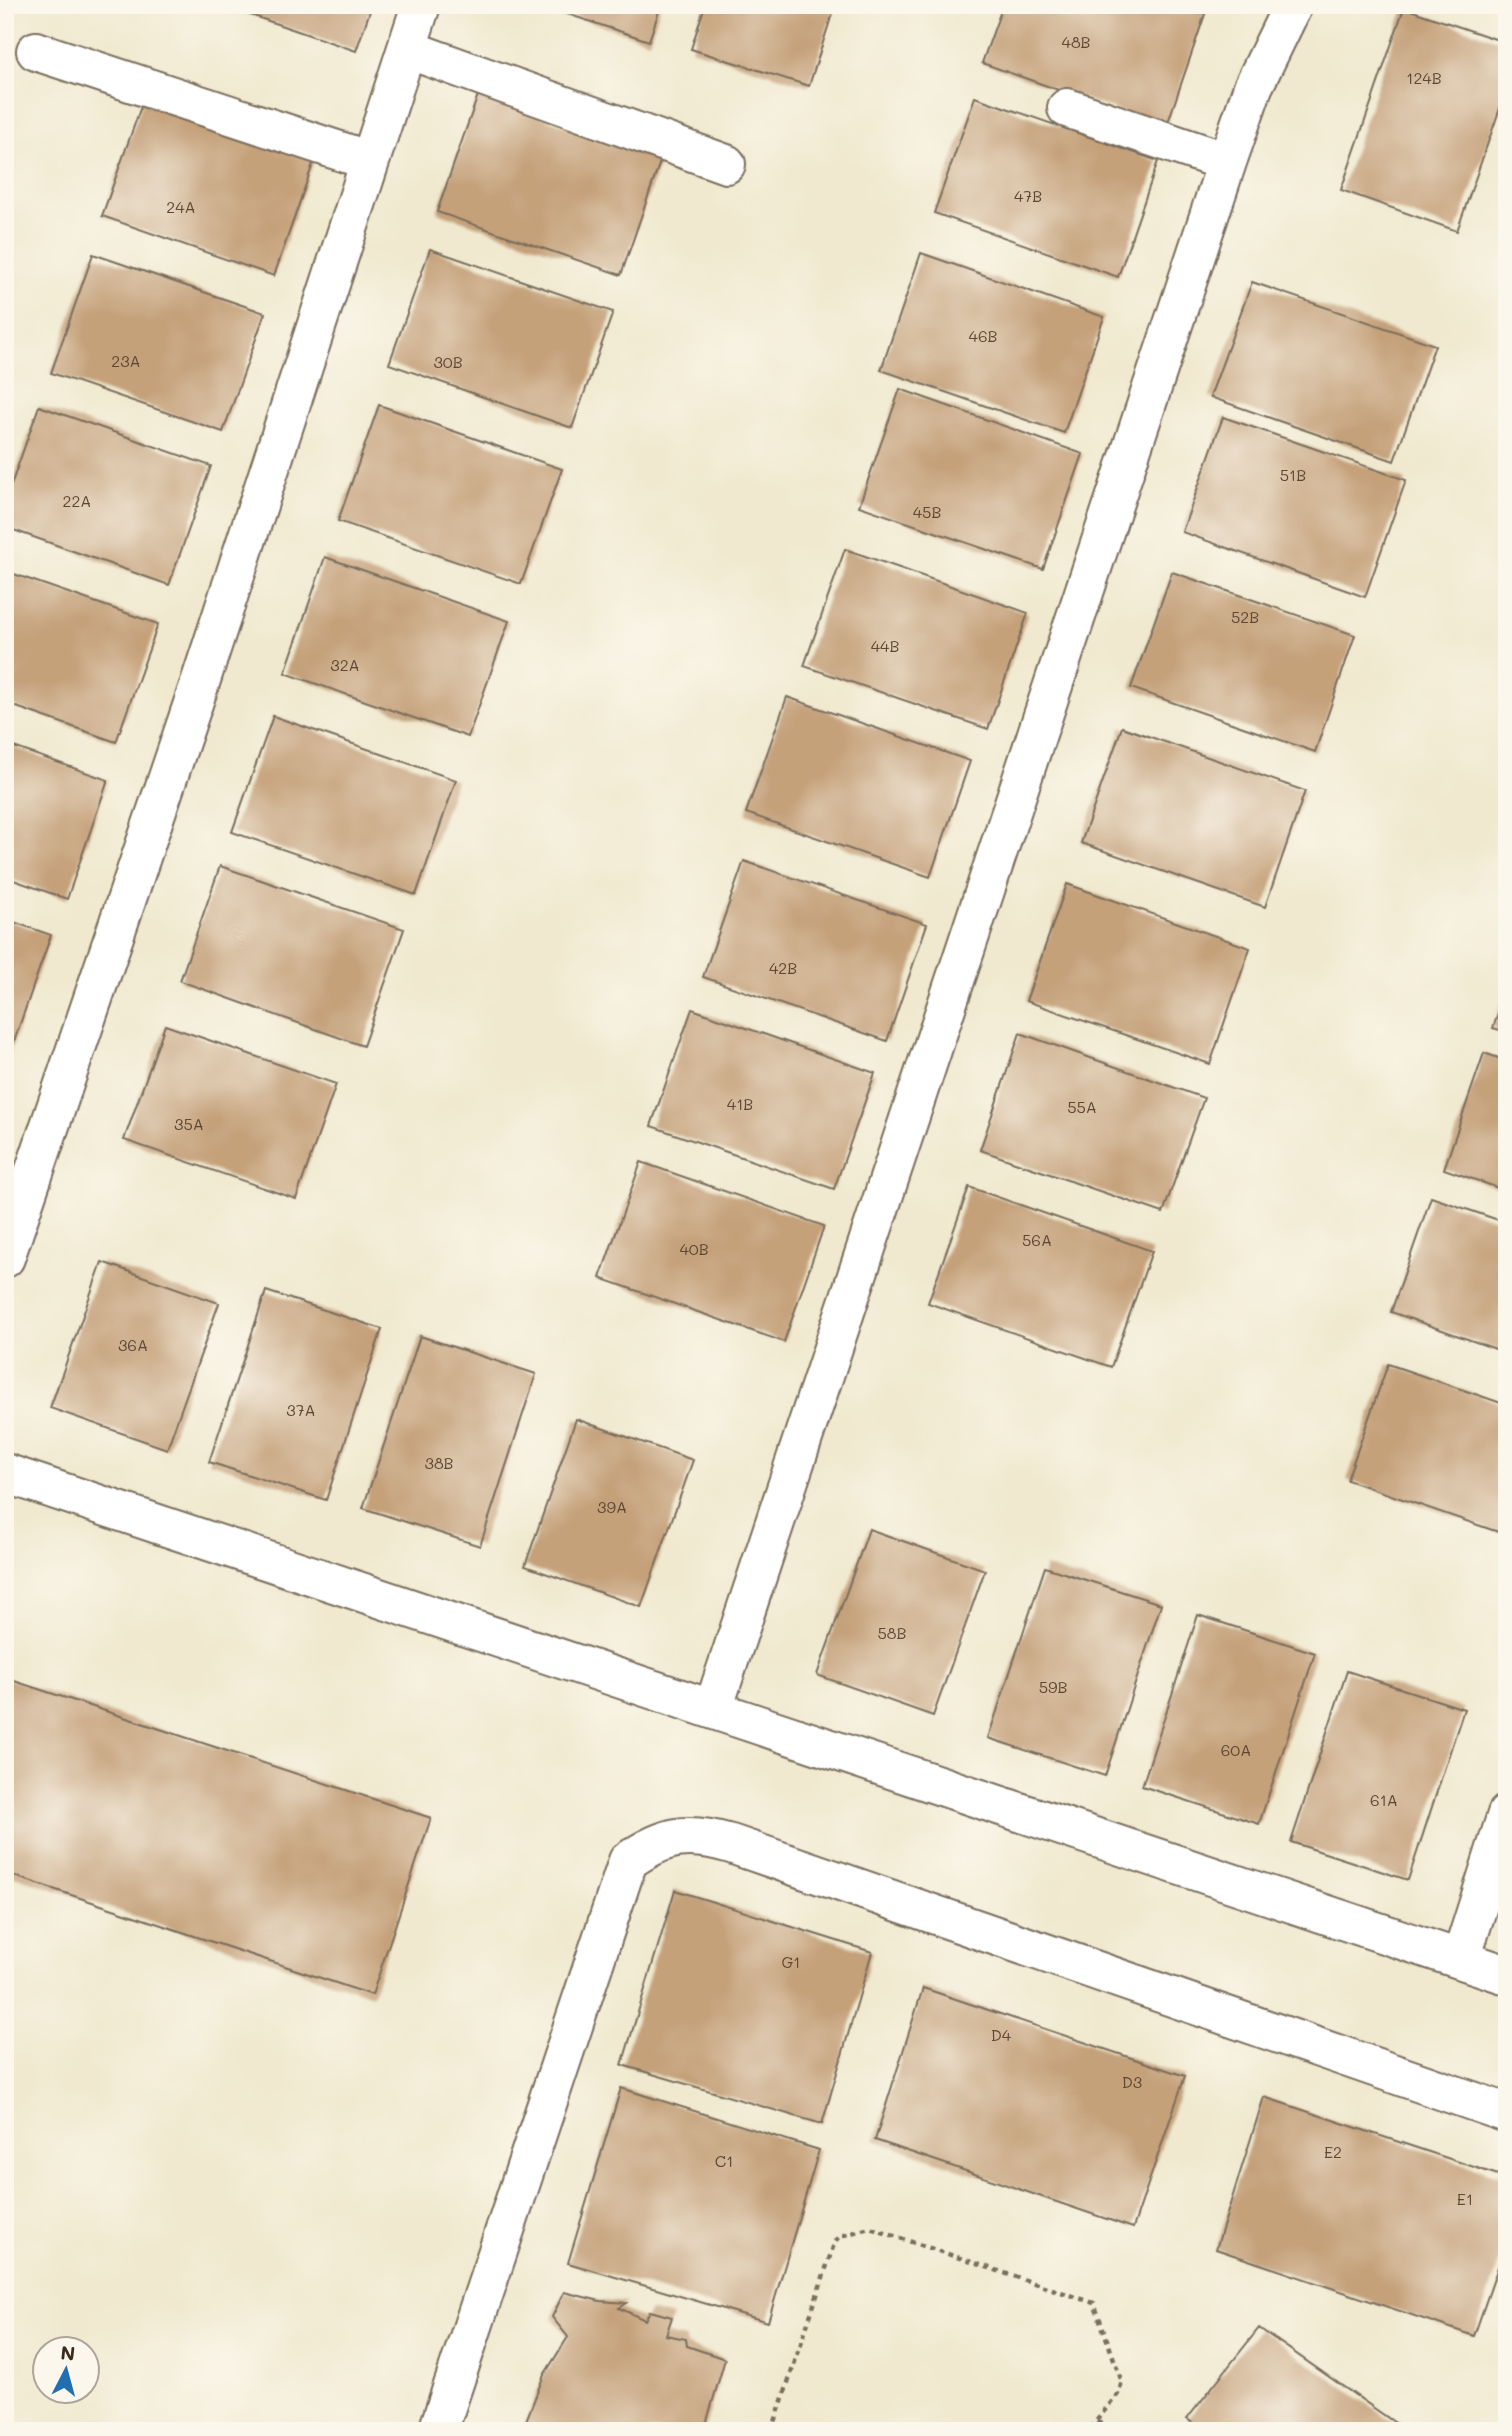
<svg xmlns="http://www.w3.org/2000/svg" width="1512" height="2436" font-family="Mali,sans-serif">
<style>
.building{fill:#c5a17a}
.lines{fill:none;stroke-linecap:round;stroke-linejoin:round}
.minor-casing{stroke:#7a6d5c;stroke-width:42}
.path{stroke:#7a6d5c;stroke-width:4.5;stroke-dasharray:5 5;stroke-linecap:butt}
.minor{stroke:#fff;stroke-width:38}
.labels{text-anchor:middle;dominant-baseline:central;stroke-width:5;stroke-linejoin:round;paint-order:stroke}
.number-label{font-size:16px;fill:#5e4835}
</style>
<rect width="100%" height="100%" fill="#fbf7ec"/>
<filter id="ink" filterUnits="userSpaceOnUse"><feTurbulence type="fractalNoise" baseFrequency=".0143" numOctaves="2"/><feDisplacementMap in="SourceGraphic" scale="14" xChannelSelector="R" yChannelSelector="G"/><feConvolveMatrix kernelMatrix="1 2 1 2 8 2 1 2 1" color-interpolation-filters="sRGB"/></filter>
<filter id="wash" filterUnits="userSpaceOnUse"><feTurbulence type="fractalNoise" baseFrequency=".00686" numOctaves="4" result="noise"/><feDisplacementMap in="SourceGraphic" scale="28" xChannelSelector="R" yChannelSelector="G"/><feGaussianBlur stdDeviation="1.57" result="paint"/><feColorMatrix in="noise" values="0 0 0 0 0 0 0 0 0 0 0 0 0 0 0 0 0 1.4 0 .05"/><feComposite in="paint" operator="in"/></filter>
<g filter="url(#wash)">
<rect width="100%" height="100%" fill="#f0e9cf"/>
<g id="blocks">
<path class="building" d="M244,5h128l-16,46 -114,-39z
M540,5h121l-12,36z
M705,5h130l-26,81 -118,-37z
M1003,5h186l17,6 -40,117 -184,-65z
M1404,8l103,35v45l-50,143 -116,-41z
M478,95l183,64 -40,116 -184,-63z
M975,97l183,64 -40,116 -184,-64z
M144,98l171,60 -41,118 -172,-60z
M430,249l183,63 -41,116 -183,-64z
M921,253l183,64 -40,116 -183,-63z
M93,254l172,59 -42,119 -172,-59z
M1252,282l183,63 -41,116 -184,-64z
M900,389l183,65 -40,115 -184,-63z
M379,405l183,64 -41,115 -183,-63z
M39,406l172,60 -42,119 -164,-58v-25z
M1223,417l183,63 -41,117 -183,-65z
M845,549l183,64 -40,116 -184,-63z
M325,557l184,64 -41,116 -183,-64z
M5,571l153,53 -42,118 -111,-39z
M1172,572l183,63 -40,117 -184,-64z
M787,697l183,64 -40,116 -184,-64z
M273,716l183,64 -40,115 -184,-63z
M1122,727l183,64 -40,116 -184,-64z
M5,744l103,36 -41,119 -62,-22z
M744,861l183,63 -40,117 -184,-64z
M220,866l184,63 -41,117 -183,-65z
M1067,884l183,64 -40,116 -184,-63z
M5,919l46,16 -41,118 -5,-2z
M1506,990h1v42l-14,-4z
M692,1009l183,64 -41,116 -183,-63z
M165,1025l171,59 -40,115 -172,-59z
M1020,1033l184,65 -41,115 -183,-63z
M1484,1053l23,8v130l-63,-22z
M641,1162l183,64 -40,116 -184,-64z
M969,1187l183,64 -41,116 -183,-64z
M1431,1197l76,26v130l-116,-41z
M102,1262l117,41 -52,146 -117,-41z
M266,1291l116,38 -56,171 -117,-38z
M420,1336l116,38 -56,172 -117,-38z
M1388,1364l119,41v130l-160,-55z
M576,1419l117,41 -52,147 -116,-41z
M869,1529l116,41 -52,146 -116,-41z
M1045,1567l116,37 -56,172 -117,-38z
M1198,1615l117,38 -56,171 -117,-38z
M1347,1671l117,38 -56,171 -117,-38z
M5,1678l426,140 -59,177 -367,-122z
M675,1890l197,62 -50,172 -200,-59z
M923,1988l262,88 -52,152 -258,-88z
M621,2088l198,62 -51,172 -200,-59z
M1264,2097l243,81v63l-33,95 -258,-87z
M564,2292l36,9 27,2 -8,5 26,12 5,-9 22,6 -6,18 20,4 1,7 38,13 -21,72h-182l22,-56 24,-38 -16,-20z
M1259,2328l142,99 -3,4h-194l-17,-12z"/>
</g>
</g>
<g filter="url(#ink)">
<use href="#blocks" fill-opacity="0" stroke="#7a6d5c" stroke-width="2"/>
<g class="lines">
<defs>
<path id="minor" d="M407,49l319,115
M36,51l334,110
M1067,108l160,54
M5,1258l194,-572 222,-681
M5,1473l1502,502
M713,1709l514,-1547 26,-75 40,-82
M1461,1959l46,-145
M438,2431l190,-570c37,-26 60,-30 103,-17l776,269"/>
</defs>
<use href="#minor" class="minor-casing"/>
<path class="path" d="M1097,2421l14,10
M772,2431l63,-190 5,-5 30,-8 224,75 28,79 -4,12 -30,37"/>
<use href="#minor" class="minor"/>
</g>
</g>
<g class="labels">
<g class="number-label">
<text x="1076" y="41">48B</text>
<text x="1424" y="77">124B</text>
<text x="1028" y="195">47B</text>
<text x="181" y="206">24A</text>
<text x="983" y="335">46B</text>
<text x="126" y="360">23A</text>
<text x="448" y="361">30B</text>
<text x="1293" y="474">51B</text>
<text x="77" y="500">22A</text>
<text x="927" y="511">45B</text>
<text x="1245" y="616">52B</text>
<text x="885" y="645">44B</text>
<text x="345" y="664">32A</text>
<text x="783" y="967">42B</text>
<text x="740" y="1103">41B</text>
<text x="1082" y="1106">55A</text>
<text x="189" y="1123">35A</text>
<text x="1037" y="1239">56A</text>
<text x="694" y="1248">40B</text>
<text x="133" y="1344">36A</text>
<text x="301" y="1409">37A</text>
<text x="439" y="1462">38B</text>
<text x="612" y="1506">39A</text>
<text x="892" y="1632">58B</text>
<text x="1053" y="1686">59B</text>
<text x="1236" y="1749">60A</text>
<text x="1384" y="1799">61A</text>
<text x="791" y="1961">G1</text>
<text x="1001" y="2034">D4</text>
<text x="1132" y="2081">D3</text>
<text x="1333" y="2151">E2</text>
<text x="724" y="2160">C1</text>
<text x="1465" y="2198">E1</text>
</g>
</g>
<rect width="1512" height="2436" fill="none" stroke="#fbf7ec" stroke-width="28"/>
<g transform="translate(66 2370) rotate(6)"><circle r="33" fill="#fbf7ec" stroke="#aea59a" stroke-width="2"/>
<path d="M0-5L12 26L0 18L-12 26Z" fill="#1f6fb2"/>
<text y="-10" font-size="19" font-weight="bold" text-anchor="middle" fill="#3b2a1e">N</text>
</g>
</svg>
